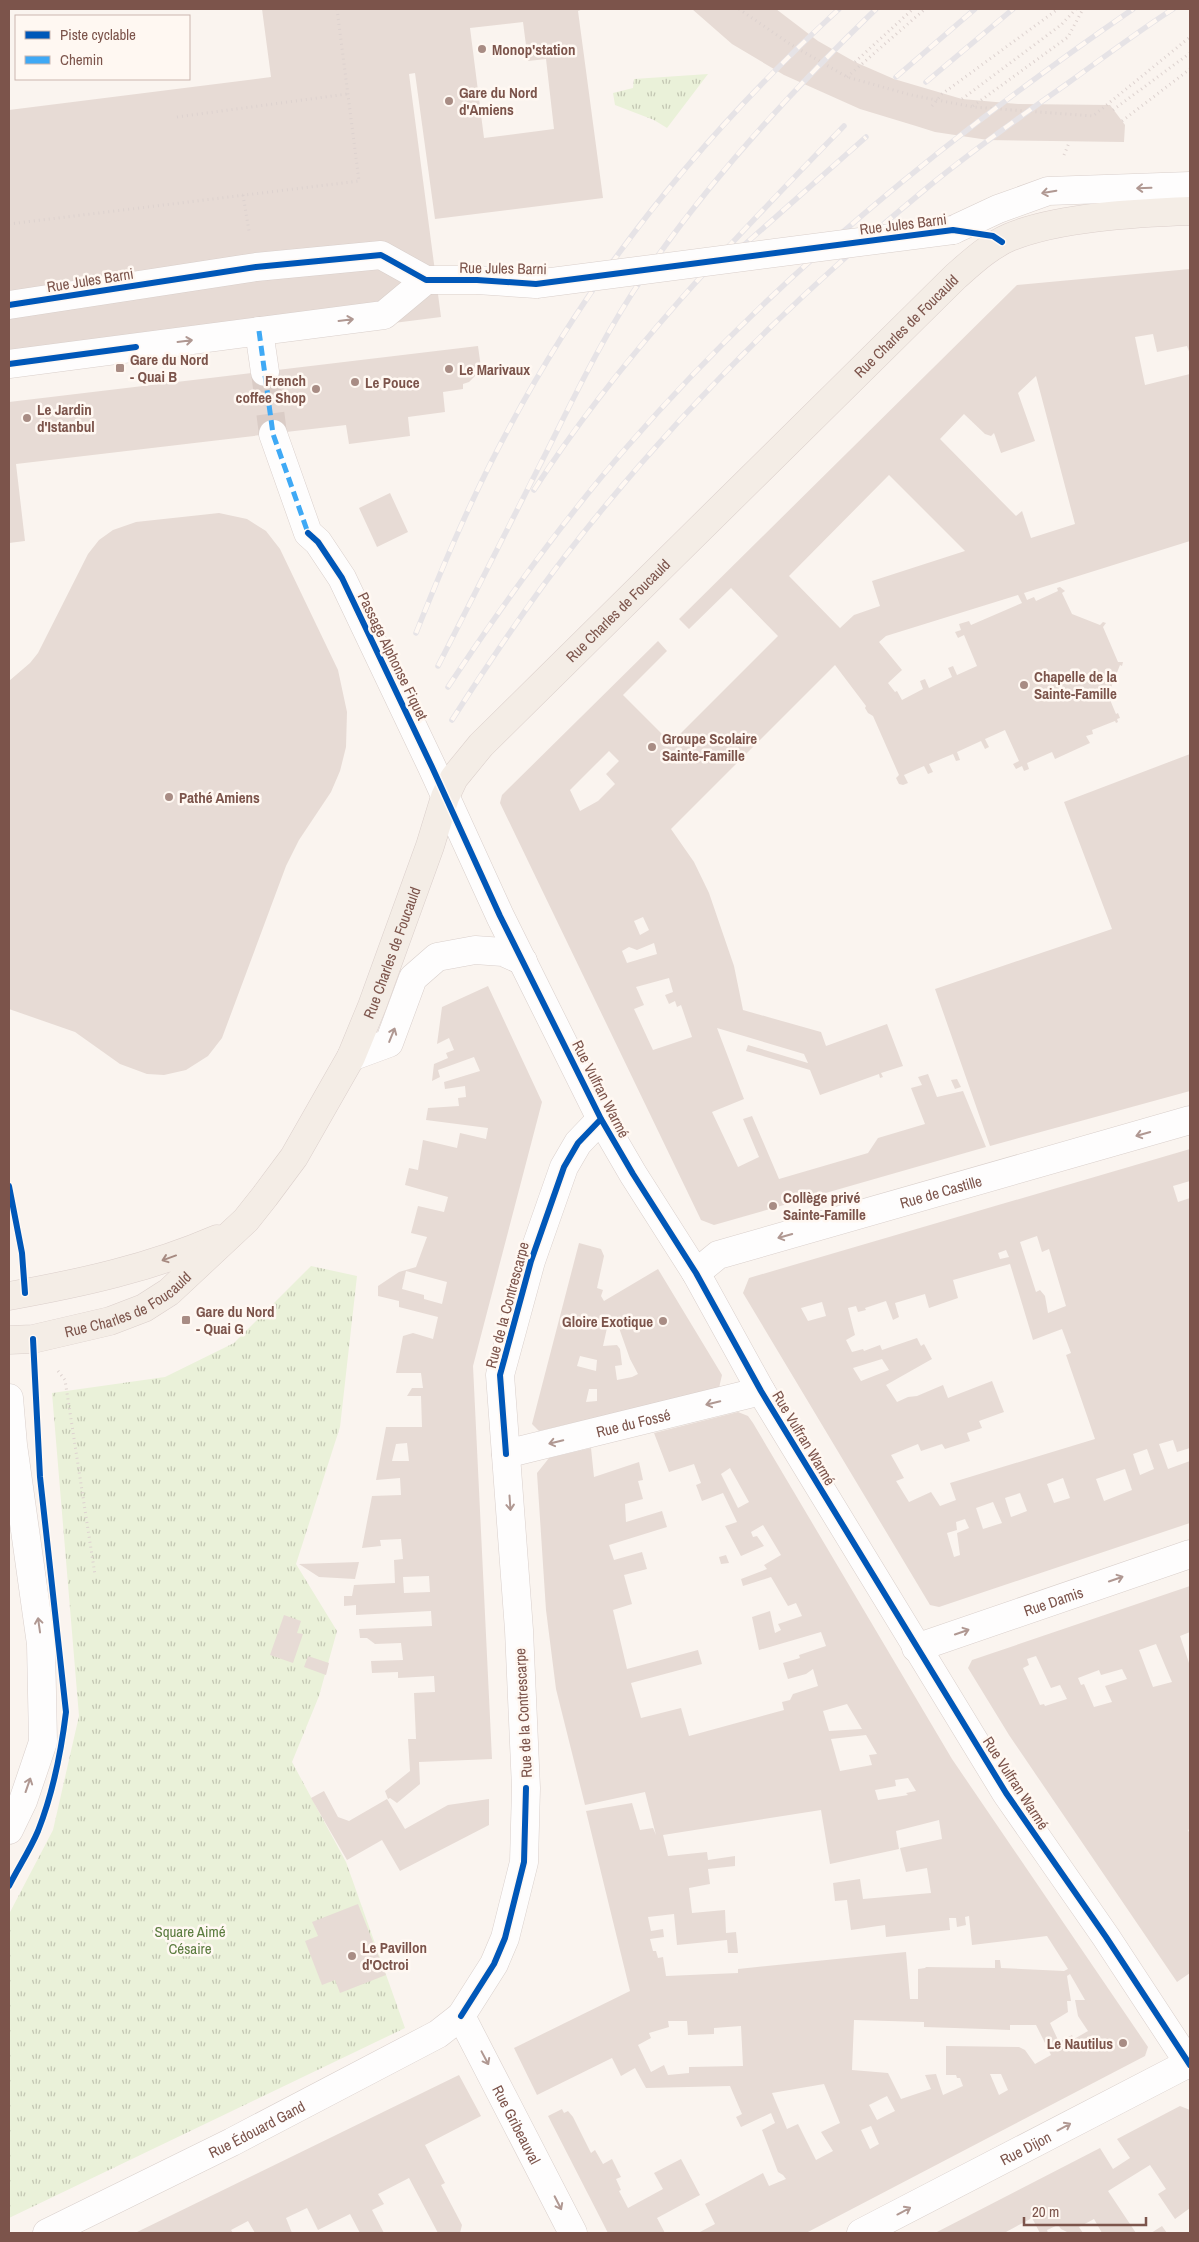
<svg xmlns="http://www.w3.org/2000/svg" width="1199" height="2242" font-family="'Archivo Narrow',sans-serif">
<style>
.grass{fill:url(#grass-tufts)}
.building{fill:#e7dbd5;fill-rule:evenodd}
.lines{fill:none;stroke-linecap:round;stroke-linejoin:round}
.minor-tunnel{stroke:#daccc6;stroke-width:28;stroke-dasharray:28 14;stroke-linecap:butt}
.minor-casing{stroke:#d9cfcb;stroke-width:29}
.major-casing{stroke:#dbcfcb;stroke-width:29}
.path{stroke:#ddd2cf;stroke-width:3;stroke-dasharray:1 4;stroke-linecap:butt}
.minor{stroke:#fefdfd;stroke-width:28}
.major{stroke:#f4ede6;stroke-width:28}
.rail-casing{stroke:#e6e3e6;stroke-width:5.5}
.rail{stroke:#fff8f2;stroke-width:4;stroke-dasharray:11;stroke-linecap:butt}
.minor-bridge-casing{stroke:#d9cfcb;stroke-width:29;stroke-linecap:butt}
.minor-bridge{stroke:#fefdfd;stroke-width:28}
.quiet{stroke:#3fa9f5;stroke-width:5;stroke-dasharray:10 5;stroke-linecap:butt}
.cycleway-casing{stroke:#fff8f2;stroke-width:9}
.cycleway{stroke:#0057b8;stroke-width:6}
.oneway{stroke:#b09892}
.oneway2{stroke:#a68a81}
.poi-dot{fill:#a88c84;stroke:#fff8f2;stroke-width:2}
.labels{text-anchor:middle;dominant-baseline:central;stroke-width:5;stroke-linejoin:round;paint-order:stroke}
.poi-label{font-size:15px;font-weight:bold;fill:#7c544b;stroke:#fff8f2;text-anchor:start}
.street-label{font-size:15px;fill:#7c544b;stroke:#fff8f2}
.park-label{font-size:15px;fill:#5b7c3f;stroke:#fff8f2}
</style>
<defs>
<pattern id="grass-tufts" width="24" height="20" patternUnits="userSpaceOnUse" patternTransform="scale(1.25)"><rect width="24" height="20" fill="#eaf1d9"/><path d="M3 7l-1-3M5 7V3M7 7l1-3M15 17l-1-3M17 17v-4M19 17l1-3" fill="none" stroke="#c3c6b2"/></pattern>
</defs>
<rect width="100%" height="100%" fill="#faf4ef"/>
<path class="grass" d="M708,74l-41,54 -13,-8 -39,-15 -2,-12 20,-5 1,-9z
M311,1266l46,10 -17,151 -44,137 41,67 -18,65 -27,66 54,100 59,166 -396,190v-304l44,-84 26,-114 -27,-323 113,-16 69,-34z"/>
<path class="building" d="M262,9h321l-5,2 25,187 -168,21 -20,-146 -6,1 32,243 -432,55v-262l262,-33zM523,22l5,39 18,-2 8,70 -70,9 -14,-110z
M692,9h84l42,32 37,21 39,17 68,20 56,5 92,1 15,20 -1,17 -136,-2 -53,-8 -19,-6 -56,-17 -76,-34 -52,-31z
M1190,269v85l-3,-8 -30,6 -4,-18 -18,3 10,48 45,-11v167l-166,52 3,7 7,-3 2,4 22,-10 -1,-3 3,-1 5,4 -3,2 10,21 28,11 3,-3 3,1 -3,4 15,35h5l-1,4 -2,-1 -12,30 8,19 2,-1 2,5 -3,1 1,3 -2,1 -1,-2 -23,9 1,4 -7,2 4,7 -35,16 -3,-7 -25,11 2,6 -5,2 -2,-5 -6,3 -3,-5 6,-3 -14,-31 -20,9 4,8 -4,2 -4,-8 -24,11 3,8 -4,1 -3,-7 -24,10 4,8 -5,2 -4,-8 -20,9 4,8 -5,2 -4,-1 -3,-6 3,-3 -26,-59 -5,-3 -3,-5 1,-2 -31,-41 -164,164 23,33 15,31 25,73 9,44 78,22 5,14 61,-22 16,42 -22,7 2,4 -3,1 -1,-4 -59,21 -10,-25 -64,-19 2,-6 60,18 -4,-9 -87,-26 27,71 -32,13 26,55 21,-10 -16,-38 9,-3 27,63 89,-26 10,-15 47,-14 -14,-36 11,-3 -4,-8 10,-3 9,23 26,-6 23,56 -272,78 -13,-5 -201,-417 2,-8 156,-154 9,10 -44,44 48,48 107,-107 -47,-48 -42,41 -10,-10 338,-334zM1036,376l39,148 -44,14 -9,-27 -6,5 -76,-77 24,-25 21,20 6,2 3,-3 7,20 34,-12 -17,-48zM889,475l76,76 -93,30 8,25 -26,9 -14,13 -51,-52zM1018,595l4,8 -51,22 -2,-4 -10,3 2,6 -6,2 3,6 6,-3 13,31 -20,9 -4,-9 -5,2 4,9 -23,11 -4,-9 -5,2 3,8 -21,11 -5,-9 -2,1 -7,-9 14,-13 -23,-28 7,-6zM609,751l10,10 -13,13 9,10 -17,17 -18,10 -10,-21zM643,917l6,13 -9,5 -6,-14zM654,943l3,11 -30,9 -5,-12 7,-4 8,3zM669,978l4,14 -8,3 4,9 6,-3 2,6 4,-2 11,32 -39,13 -19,-41 10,-4 -8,-18z
M478,346l3,22 -7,1 1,7 -6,6 -6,2v5l-20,3 2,20 -37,5 2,19 -61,8 -3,-19 -330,39 9,77 -16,2v-141z
M390,493l18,39 -31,15 -18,-39z
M219,513l28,6 19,12 14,18 58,121 9,42 -1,35 -6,24 -9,21 -32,48 -13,26 -64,172 -14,18 -22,14 -22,5 -17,-1 -27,-10 -45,-32 -66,-23v-328l21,-18 8,-10 50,-99 11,-14 14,-10 23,-8z
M1190,754v337l-200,55 -55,-157 177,-60 -48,-127z
M488,986l54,116 -69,264 19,393 -73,3 1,22 -23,19 -7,-5 -2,1 -3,-8 25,-20 -2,-32h8l-2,-46 21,-1 -1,-16 -36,2v-6l-26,1 -1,-12 32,-1 -2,-17 -26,1 -8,-6h-7l-1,-9 73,-3 -1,-15 -75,4v-10l-12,1v-10h8l2,-11 41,-2 -1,-23 9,-1 -2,-20 -21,1 1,6 -19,2 10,-52 29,-1 -1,-17 -24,2 10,-53h36l-1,-31h-14l5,-8h11l-2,-15h-25l7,-37 10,-3 20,6 5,-22 -39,-10v-6l-21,-5v-10l21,-14 17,-5 11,-30 -16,-4 7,-27 26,6 4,-15 -43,-12 4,-17 9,2 5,-30 34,8 3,-15 26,6 2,-11 -62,-8 2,-12 31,-2 -1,-8 8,-1 -1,-11 -20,3 -1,-7 36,-11 -6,-14 -36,13 2,7 -8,4 2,-17 14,-6 -2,-5 8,-3 -5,-12 -12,6 5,-37zM406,1271l41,11 -5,22 -18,-5v-4l-22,-6zM407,1443l2,18h-17l4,-17zM429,1576l1,16 -26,1 -1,-16z
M957,1079l4,8 -6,2 -4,-9z
M1190,1149v32l-17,5 5,16 12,-4v250l-13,4 -4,-12 -14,4 9,25 22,-8v62l-251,84 -9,-2 -187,-312 6,-15zM1037,1236l5,16 7,-3 17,57 -18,7 -3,-17 -5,-6 -4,2 -16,-50zM1006,1250l3,7 -9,2 -2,-6zM1010,1264l23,76 29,-11 9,24 -5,2 29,84 -145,44 6,17 -16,6 -9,-14 -22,10 -13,-21 8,-3 -13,-23 27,-11 3,7 21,-7 3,5 25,-8 -3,-8 15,-5 -3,-7 25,-9 -12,-31 -44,17 -5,-13 -26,11 -9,1 -11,5 -11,-17 46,-26 -8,-15 -3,2 -4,-8 -35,12 -2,-5 -16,6 -1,-2 -11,3 -6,-12 9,-5 -7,-27 8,-2 2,6 8,-2 -1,-2 21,-7 7,19 6,-3 -4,-14 30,-9 4,14 29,-10 -5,-18zM822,1302l4,14 -18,5 -7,-13zM882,1359l7,11 -28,11 -8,-13zM1147,1449l7,20 -14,6 -7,-21zM1125,1469l7,21 -28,11 -8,-22zM1063,1478l7,20 -16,5 -7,-19zM1020,1493l7,18 -16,6 -6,-19zM993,1502l9,21 -19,6 -7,-21zM965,1519l4,9 -12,5 3,22 -6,2 -7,-24 10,-3 -1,-8z
M579,1243l22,6 3,7 -7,32 6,2 -2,6 3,5 54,-32 64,106 -3,13 -180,43 -7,-7zM609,1319l4,7 5,-1 12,34 8,15 -6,3 -15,3 -2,-14 7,-1 -2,-16 -3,-4 -14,1zM580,1356l17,4 -1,11 -19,-5zM589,1389h8v12l-11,1z
M738,1412l10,4 5,7 199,336 196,288 -3,9 -339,177h-108l17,-9 -10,-20 58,-31 6,13 17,-7 -3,-4 -5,-3 -16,-42 13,-7 -4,-10 -30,14 -5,-10 6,-3 -12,-28 -84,2 -11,-20 -14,8 -9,-18 -75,37 -23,-47 116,-57 -44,-180 46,-8 8,27 13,-2 3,7 -11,-43 -60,13 -29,-116 -10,-79 -9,-137 12,-15 42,-10 3,29 45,-15 4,18 -5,1 5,18 -18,5 1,18 36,-11 5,16 -58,18 5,15 28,-8 5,17 -23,6 8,29 -19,6 14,59 71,-19 4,14 -71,19 10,35 40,-10 8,28 95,-26 -2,-8 8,-2 3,-6 25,-8 -5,-17 -7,5 -18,5 -5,-16 17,-5 -1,-3 27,-9 -5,-14 -62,18 -7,-33 18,-6 5,22 6,-3 -3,-6 24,-8 -6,-13 -8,3 -17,-29 -28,9 -2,-7 26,-10 -3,-4 17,-10 -18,-30 -12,7 2,5 4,-1 7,10 -23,10 -16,-30 12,-4 -14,-29 -21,8 -6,-16 5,-2 -7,-19 -25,8 -15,-39zM730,1468l19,34 -11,6 -17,-34zM847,1704l15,25 -33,2 -6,-20zM866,1735l11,19 -8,1 3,10 -32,6 -9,-32zM908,1778l8,13 -10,2 2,2 -30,5 -3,-10 21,-4 -1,-6zM821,1810l9,54 69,-15 -3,-18 43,-11 3,19 -42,9 6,24 21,-4 4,25 -68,6 -3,-20 -27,4 2,18 12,-1 4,30 34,-5 1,12 64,-7 -1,-12h7l1,9 9,-2 -1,-8 4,-1 3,29 75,-9 21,33 -4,2 -63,-3 -1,-8h-5v8l-69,-1 -1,1 -7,1v30h-8l-4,-47 -168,17v4l-72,3 -3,-19 -5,1 -2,-7h-3l-3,-12 14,-2 -1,-8 -12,2 -3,-14 26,-3 3,31 50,-5 1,13h10l-2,-21 -10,1 -1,-23 -33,3 -3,-25 21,-4 -2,-15 27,-3v-10l-27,4 -1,-8 -39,4 -5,-21zM1070,1974l15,26h-10l3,16 10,15 -14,8 -2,-4 -13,7 -9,-19 18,-11 -1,-11h4l-4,-25zM854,2020l70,2v5l61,2 25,1v-5h26l15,30 -16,9 -10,-14 -6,-3 -73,-1v29h10l1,3h3l3,8 -20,9 -7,-21 -11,1 6,14 -30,10 -13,-26 -36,-3zM668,2021h19l1,14 26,-1v-6l27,-2 2,40 -54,1v6l-21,2 -4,-10 -13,7 -13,-27 13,-7 -2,-5 20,-6zM990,2074h11l7,16 -9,5zM824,2084l16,39 -19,9 12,19 -17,9 -18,-36 -11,5 -15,-36zM887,2096l8,15 -18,9 -8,-15zM871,2126l8,18 -9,5 -9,-19z
M726,1555l3,8 -8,1 -2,-7z
M359,1562l-4,17 -36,-2 -20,-13z
M1190,1586v46l-10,4 10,30v163l-2,1 2,4v139l-13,9 -168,-247 -41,-67 4,-8zM1156,1644l16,38 -19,5 -14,-37zM1036,1656l15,32 9,-3 7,14 -22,7 -1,-2 -4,1 -17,-37 6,-3 -2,-6zM1122,1669l5,10 -22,7 7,16 -18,5 -10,-23 -3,1 -3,-7 21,-8 2,5z
M284,1615l17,6 -4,12 6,1 -10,29 -23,-8z
M308,1656l21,7 -3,12 -22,-8z
M324,1791l14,26 11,4 38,-22 18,30 43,-24 41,-6v26l-89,46 -18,-31 -35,20 -36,-62z
M358,1904l28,71 -46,18 -5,-13 -13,5 -17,-44 13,-5 -6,-14z
M459,2075l22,41 -56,29 20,38 -4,2 21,40 -2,8h-22l-29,-55 -31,16 6,10 -12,6 12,23h-24l-10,-19 -32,16 -11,-22 -21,10 6,15h-37l-7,-12 -17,9 2,3h-98z
M1180,2106l10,4v98l-15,11 -17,-25 8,-5 -16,-24 -42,26 28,42h-34l-8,-14 -15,8 4,6h-14l-8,-4 -3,-4 -11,5 1,3h-8l-8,-15 -26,14 1,1h-72l165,-85 13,21 17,-11 -13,-19z
M562,2109l2,4 4,-2 5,6 18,36 4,-3 8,14 9,-5 9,18 -5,2 5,11 -2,1 9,17 35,-19 -9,-16 27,-14 19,36 -43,23 8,15h-57l-60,-117z
M1162,2226l5,7h-16z"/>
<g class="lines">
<path class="minor-tunnel" d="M265,372l8,62"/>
<defs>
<g id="minor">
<path d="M953,230l45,-21 50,-18 142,-5"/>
<path d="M9,305l247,-38 125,-12 45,25h51l59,4"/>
<path d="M259,331l6,41"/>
<path d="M9,364l375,-49 42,-35"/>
<path d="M273,434l35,99 10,9 24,36 90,189 68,149 101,203 32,55 63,99 65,118 245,402 100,144 84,128"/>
<path d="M351,1057l38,-14 24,-65 24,-21 38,-7 28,2 20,9"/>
<path id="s1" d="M696,1273l22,-18 472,-135"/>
<path d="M9,1398l4,47 28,199 2,98 -20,59 -14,29"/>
<path id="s2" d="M506,1454l255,-63"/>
<path id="s3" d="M916,1648l274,-94"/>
<path id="s4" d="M461,2016l112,217"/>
<path id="s5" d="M47,2233l185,-91 206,-108 23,-18 33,-52 11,-26 19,-76 2,-74 -7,-158 -19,-255 31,-114 33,-94 14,-24 23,-24"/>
<path id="s6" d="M861,2233l328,-170"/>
</g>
<g id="major">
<path d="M9,1296c72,-13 141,-28 208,-57"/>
<path id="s7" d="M9,1340l24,-1 77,-18 34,-13 25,-16 77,-72 19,-24 29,-39 57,-100 21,-51 58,-160 15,-49 9,-19 27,-33 474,-468c17,-15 34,-31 55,-40 49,-20 127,-24 180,-26"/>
</g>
</defs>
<use href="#minor" class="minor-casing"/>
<use href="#major" class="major-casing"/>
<path class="path" d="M739,9l51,35 57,33 64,18 62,12 120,9 97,-79
M855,62l58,-53
M847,77l78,-68
M962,99l99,-74 15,-16
M932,106l10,-12 116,-85
M973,106l95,-69 15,-28
M1113,110l77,-57
M177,117l170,-23
M1122,121l68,-52
M1064,155l5,-12
M243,195l6,36
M9,224l350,-43 -22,-172
M58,1371l7,9 30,195"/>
<use href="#minor" class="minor"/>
<use href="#major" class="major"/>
<defs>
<path id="rail" d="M896,77l79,-68
M926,82l87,-73
M716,270l150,-133
M534,490c86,-134 199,-250 310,-364
M416,633c28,-70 57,-139 93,-205 84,-158 199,-299 330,-419
M438,666c37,-72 73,-145 110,-217 29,-58 58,-118 95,-172 67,-98 148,-186 233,-268
M448,687c55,-83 112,-163 178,-239 147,-170 323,-312 507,-439
M452,720c36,-56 73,-112 114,-165 105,-136 229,-259 362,-368 45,-37 93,-71 140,-104 35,-25 69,-51 105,-74"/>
</defs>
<use href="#rail" class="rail-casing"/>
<use href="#rail" class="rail"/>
<defs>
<path id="minor-bridge" d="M536,284l417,-54"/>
</defs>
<use href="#minor-bridge" class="minor-bridge-casing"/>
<use href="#minor-bridge" class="minor-bridge"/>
<path class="quiet" d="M259,331l14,103 35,99"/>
<defs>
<path id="cycleway" d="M9,305l247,-38 125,-12 45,25h51l59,4 417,-54 40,6 9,6
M9,364l127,-17
M308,533l10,9 24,36 90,189 68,149 101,203 32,55 63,99 65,118 245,402 100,144 84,128
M9,1186l13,67 3,40
M506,1454l-6,-79 31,-114 33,-94 14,-24 23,-24
M9,1886c9,-18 21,-36 29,-55 15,-38 23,-78 28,-119l-26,-235 -7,-138
M461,2016l33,-52 11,-26 19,-76 2,-74"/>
</defs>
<use href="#cycleway" class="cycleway-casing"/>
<use href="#cycleway" class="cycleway"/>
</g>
<defs><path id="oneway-shaft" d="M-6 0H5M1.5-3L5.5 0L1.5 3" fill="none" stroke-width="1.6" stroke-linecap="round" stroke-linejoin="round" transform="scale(1.25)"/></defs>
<g class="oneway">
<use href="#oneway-shaft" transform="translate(1144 188) rotate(178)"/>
<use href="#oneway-shaft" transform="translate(1049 192) rotate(170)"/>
<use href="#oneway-shaft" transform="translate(346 320) rotate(-7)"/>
<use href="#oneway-shaft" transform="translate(185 341) rotate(-7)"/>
<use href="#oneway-shaft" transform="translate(392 1035) rotate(-68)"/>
<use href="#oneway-shaft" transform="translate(1143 1134) rotate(164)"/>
<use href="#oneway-shaft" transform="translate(785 1236) rotate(164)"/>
<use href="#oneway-shaft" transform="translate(713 1403) rotate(166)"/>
<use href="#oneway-shaft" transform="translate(556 1442) rotate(166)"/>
<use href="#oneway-shaft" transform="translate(510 1503) rotate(86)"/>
<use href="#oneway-shaft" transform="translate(1116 1579) rotate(-19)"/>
<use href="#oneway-shaft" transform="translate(39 1625) rotate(-98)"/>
<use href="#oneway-shaft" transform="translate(962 1632) rotate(-19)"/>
<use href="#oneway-shaft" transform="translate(28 1785) rotate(-71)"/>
<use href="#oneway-shaft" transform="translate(485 2058) rotate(62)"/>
<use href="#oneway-shaft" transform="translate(1064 2127) rotate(-28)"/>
<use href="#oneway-shaft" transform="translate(558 2203) rotate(63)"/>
<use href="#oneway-shaft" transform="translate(904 2211) rotate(-28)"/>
</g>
<use class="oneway2" href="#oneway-shaft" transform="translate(169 1258) rotate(160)"/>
<g class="poi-dot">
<circle cx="482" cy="49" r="5"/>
<circle cx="449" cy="101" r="5"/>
<rect x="115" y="363" width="10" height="10" rx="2.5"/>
<circle cx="449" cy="369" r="5"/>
<circle cx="355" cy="382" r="5"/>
<circle cx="316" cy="389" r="5"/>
<circle cx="27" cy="418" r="5"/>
<circle cx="1024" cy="685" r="5"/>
<circle cx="652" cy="747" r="5"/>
<circle cx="169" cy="797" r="5"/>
<circle cx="773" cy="1206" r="5"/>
<rect x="181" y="1315" width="10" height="10" rx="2.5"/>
<circle cx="663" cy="1321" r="5"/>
<circle cx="352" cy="1956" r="5"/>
<circle cx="1123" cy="2043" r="5"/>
</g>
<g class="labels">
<g class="poi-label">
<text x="492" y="49">Monop'station</text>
<text x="459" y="92">Gare du Nord<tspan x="459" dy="17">d'Amiens</tspan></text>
<text x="130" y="359">Gare du Nord<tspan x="130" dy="17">- Quai B</tspan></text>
<text x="459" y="369">Le Marivaux</text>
<text x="306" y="380" text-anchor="end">French<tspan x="306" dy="17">coffee Shop</tspan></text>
<text x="365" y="382">Le Pouce</text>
<text x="37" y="409">Le Jardin<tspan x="37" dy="17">d'Istanbul</tspan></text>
<text x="1034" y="676">Chapelle de la<tspan x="1034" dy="17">Sainte-Famille</tspan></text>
<text x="662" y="738">Groupe Scolaire<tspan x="662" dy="17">Sainte-Famille</tspan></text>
<text x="179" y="797">Pathé Amiens</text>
<text x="783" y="1197">Collège privé<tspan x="783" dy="17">Sainte-Famille</tspan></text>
<text x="196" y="1311">Gare du Nord<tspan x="196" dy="17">- Quai G</tspan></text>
<text x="653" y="1321" text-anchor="end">Gloire Exotique</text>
<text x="362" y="1947">Le Pavillon<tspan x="362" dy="17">d'Octroi</tspan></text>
<text x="1113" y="2043" text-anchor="end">Le Nautilus</text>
</g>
<g class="street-label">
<text transform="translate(903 224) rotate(-7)">Rue Jules Barni</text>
<text transform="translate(503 268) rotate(1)">Rue Jules Barni</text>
<text transform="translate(90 280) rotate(-9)">Rue Jules Barni</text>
<text stroke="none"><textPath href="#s7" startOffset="1406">Rue Charles de Foucauld</textPath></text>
<text stroke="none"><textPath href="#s7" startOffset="1001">Rue Charles de Foucauld</textPath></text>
<text transform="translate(393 656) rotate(64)">Passage Alphonse Fiquet</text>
<text stroke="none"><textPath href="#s7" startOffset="581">Rue Charles de Foucauld</textPath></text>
<text transform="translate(601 1089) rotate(63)">Rue Vulfran Warmé</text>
<text stroke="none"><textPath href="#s1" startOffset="260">Rue de Castille</textPath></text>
<text stroke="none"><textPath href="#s7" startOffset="126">Rue Charles de Foucauld</textPath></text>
<text transform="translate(507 1305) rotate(-75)">Rue de la Contrescarpe</text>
<text stroke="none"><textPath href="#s2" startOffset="131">Rue du Fossé</textPath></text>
<text transform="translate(804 1438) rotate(59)">Rue Vulfran Warmé</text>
<text stroke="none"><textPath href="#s3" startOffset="145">Rue Damis</textPath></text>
<text transform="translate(523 1713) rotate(-93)">Rue de la Contrescarpe</text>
<text transform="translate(1016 1783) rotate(57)">Rue Vulfran Warmé</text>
<text stroke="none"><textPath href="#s4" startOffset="122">Rue Gribeauval</textPath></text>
<text stroke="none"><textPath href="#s5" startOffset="234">Rue Édouard Gand</textPath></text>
<text stroke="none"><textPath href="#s6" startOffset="185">Rue Dijon</textPath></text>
</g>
<g class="park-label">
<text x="190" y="1931">Square Aimé<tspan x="190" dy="17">Césaire</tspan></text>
</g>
</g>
<rect width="1199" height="2242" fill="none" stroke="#7c544b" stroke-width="20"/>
<rect x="15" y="15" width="175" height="65" fill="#fff8f2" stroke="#cbb6af"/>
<rect x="25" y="31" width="25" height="8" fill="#0057b8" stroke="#cbb6af"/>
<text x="60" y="40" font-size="15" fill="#7c544b">Piste cyclable</text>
<rect x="25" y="56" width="25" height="8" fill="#3fa9f5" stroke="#cbb6af"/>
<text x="60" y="65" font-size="15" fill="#7c544b">Chemin</text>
<path d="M1024 2217v8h122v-8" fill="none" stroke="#7c544b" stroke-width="2.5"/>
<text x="1032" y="2217" font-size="15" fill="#7c544b" stroke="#fff8f2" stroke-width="4" paint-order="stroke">20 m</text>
</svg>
